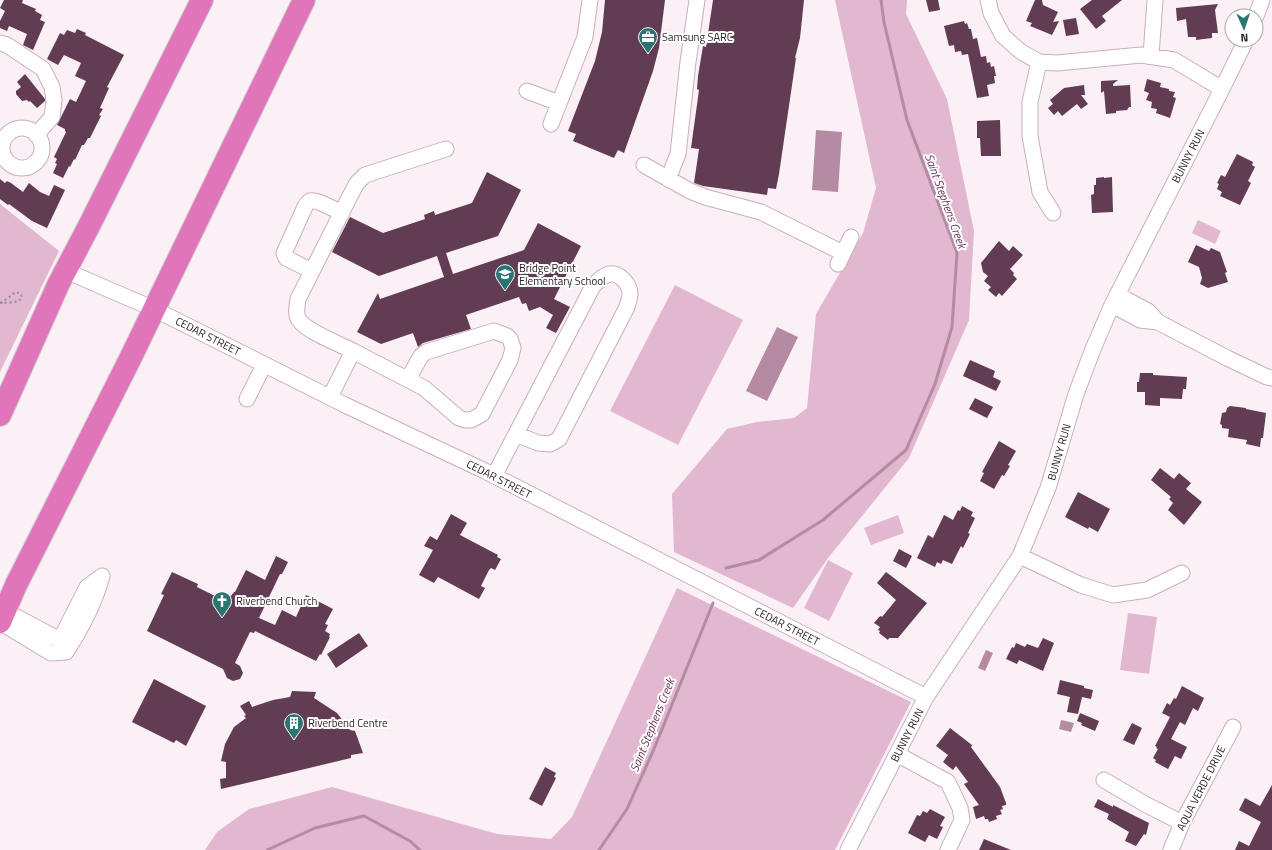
<svg xmlns="http://www.w3.org/2000/svg" width="1272" height="850" font-family="'Titillium Web',sans-serif">
<style>
.green{fill:#e2b7d0}
.water{fill:#b58ba3}
.lines{fill:none;stroke-linecap:round;stroke-linejoin:round}
.stream{stroke:#b58ba3;stroke-width:3}
.building{fill:#613c53}
.minor-casing{stroke:#c9aebd;stroke-width:17}
.highway-casing{stroke:#d1ced0;stroke-width:24}
.path{stroke:#93888e;stroke-width:2;stroke-dasharray:2 3;stroke-linecap:butt}
.minor{stroke:#fff;stroke-width:15}
.highway{stroke:#e075ba;stroke-width:22}
.labels{text-anchor:middle;dominant-baseline:central;stroke-width:4;stroke-linejoin:round;paint-order:stroke}
.poi-label{font-size:11px;fill:#2c2228;stroke:#fff;text-anchor:start}
.street-label{font-size:11px;fill:#2c2228;stroke:#fff}
.water-label{font-size:12px;font-style:italic;fill:#6a3457;stroke:#fff}
</style>
<rect width="100%" height="100%" fill="#fbf0f6"/>
<path class="green" d="M835,0h72l-1,14 41,85 27,132 -5,89 -60,138 -81,100 -35,50 -119,-56 -2,-58 55,-65 30,-7 37,-4 13,-10 9,-94 47,-81 13,-45z
M0,204l59,47 -59,121z
M1198,220l23,11 -6,13 -23,-11z
M675,285l68,35 -65,125 -68,-34z
M898,515l6,18 -33,12 -7,-17z
M828,560l25,13 -24,48 -25,-13z
M677,588l234,114 -76,148h-630l12,-18 32,-23 83,-22 165,47 54,5 21,-22z
M1128,613l29,4 -8,57 -29,-4z"/>
<path class="water" d="M816,130l26,2 -4,60 -26,-2z
M777,327l21,10 -31,64 -21,-10z
M986,650l7,3 -8,18 -7,-3z
M1061,720l13,3 -3,9 -12,-3z"/>
<g class="lines">
<path class="stream" d="M726,568l33,-8 64,-40 83,-70 29,-66 17,-57 5,-74 -50,-133 -23,-98 -3,-22
M267,850l48,-22 49,-12 46,25 10,9
M599,850l28,-41 27,-60 59,-146"/>
</g>
<path class="building" d="M4,0h19l-1,3 14,6 -1,2 7,4 -2,5 5,2 -12,28 -10,-5 4,-11 -18,-8 -2,5 -7,-3v-7l5,-10 -5,-3z
M605,0h60l-6,48 -6,23 -29,82 -6,-3 -4,8 -41,-17 3,-7 -8,-3 27,-70 7,-29z
M713,0h91l-4,38 -5,20h1l-17,116 -3,15 -8,-1 -1,7 -64,-9 -9,-3 5,-34 -8,-1 8,-58 -2,-1 1,-13 5,-30 3,1z
M926,0h12l2,10 -11,2z
M1035,0h7l1,5 15,7 -5,10 6,-1 -7,14 -17,-7 -5,-2 2,-3 -6,-2z
M1092,0h30l-20,16 4,5 -10,8 -16,-20z
M1218,4l-3,6 3,23h-6v5l-16,2v-3h-8l-2,-18 -9,2 -1,-13z
M1076,18l3,16 -13,2 -3,-16z
M964,21l1,3 2,-1 2,6h2l2,10 4,-1 4,19 5,-1 1,7 3,-1 1,5 3,-1 2,10h-2l1,7 -8,2 2,11 -12,2 -9,-44 -6,1 -1,-4 -6,1 -1,-7 -5,1 -5,-20z
M77,29l9,4 -1,2 39,20 -17,32 2,1 -9,20 3,1 -4,6 2,1 -11,22h-2l-4,7h-2l-7,15 -1,-1 -4,8 -1,-1 -6,12 -10,-5 4,-9 -2,-1 2,-4 -3,-2 12,-25 -1,-1v-2l-8,-4 13,-26 6,3 10,-21 -11,-5 6,-13 -17,-8 -6,10 -11,-6 13,-26 4,2 3,-5 8,3z
M25,74l20,25v2l-8,7 -7,-7 -1,1 -2,-2 -5,1 -6,-7v-3l5,-4 -4,-5z
M1147,79l14,4 -1,4 9,2v2l6,1 -2,5 3,1 -6,20 -14,-5 1,-4 -6,-1 1,-6 -6,-2 3,-7 -5,-2z
M1118,80l-5,4v2l17,-1 1,22h-2l-2,3 -11,1v2l-10,1 -2,-23 -3,2v-12z
M1084,85l1,10h-4l7,9 -7,5 -4,-5 -15,12 -4,-5 -4,4 -6,-7 5,-4 -3,-4 14,-12z
M1000,120l1,36h-20l-1,-18h-3v-17z
M1237,154l16,8 -1,3 3,2 -7,14 3,2 -11,22 -20,-9 2,-4 -5,-3 2,-5 -2,-1 4,-8 4,2z
M487,172l34,18 -23,46 -52,17 7,21 71,-24 14,-27 43,23 -27,53 16,8 -14,26 -10,-5 7,-13 -13,-8 -11,4 -3,-8 -4,1 -3,-7 -53,18 5,14 -48,14 -5,4 -5,-14 -32,11 -24,-12 21,-39 2,6 64,-22 -7,-21 -58,20 -47,-24 18,-35 33,16 42,-14 -1,-4 10,-4 1,4 37,-12z
M1104,177v1l8,-1 1,35 -21,1 -1,-18 3,-1v-9h2v-7z
M0,179l5,4 2,-2 4,2 12,9 6,-9 11,9 9,4 5,-11 11,5 -18,38 -15,-7 -23,-17 -1,1 -8,-6z
M999,241l10,10 4,-5 10,9 -13,14 4,4 -1,2 4,4 -15,17 -3,-3 -3,4 -8,-7 3,-3 -7,-6 4,-5 -5,-4 -2,-9z
M1196,245l13,6 2,-3 9,4 7,20 -2,1 3,9 -20,6 -8,-4 2,-6 -3,-11 -11,-5z
M970,360l25,11 -2,6 8,4 -5,10 -33,-15z
M1140,373h13v2l34,2 -1,12h-3l-1,10 -22,-1v8l-15,-1v-13h-8v-10h2z
M975,398l18,9 -6,11 -18,-9z
M1230,406l16,2v1l20,4 -3,25h-2l-1,9 -14,-3 1,-4 -19,-3 1,-8 -7,-1v-3l-2,-1 2,-11 4,-1 1,-4z
M999,441l17,10 -8,14 2,1 -6,10 -2,-1 -8,14 -14,-8 4,-8 -2,-1z
M1160,468l14,11 5,-6 12,10 -5,6 16,13 -18,23 -16,-15 5,-7 -4,-4 2,-2 -20,-17z
M1078,492l32,17 -12,23 -9,-5 -1,2 -23,-12z
M962,506l11,6 -2,4 4,2 -7,15 2,1 -7,14 -2,-2 -9,18 -9,-4 -2,4 -4,-2 -2,5 -18,-9 11,-23 5,3 11,-23 9,5 5,-10 2,1z
M451,514l16,9 -7,12 38,20 -1,2 4,2 -6,11 -4,-2 -2,2 -8,16 4,2 -6,11 -41,-22 -4,6 -15,-8 14,-25 -9,-4 6,-10 7,4z
M899,549l13,7 -6,12 -13,-7z
M276,556l12,6 -6,12h-2l-21,44 16,7 7,-15 14,7 10,-22 27,14 -8,15 3,1 -3,6 5,3 -1,3h1l-9,18 -1,-1 -4,7 -61,-30 -1,2 -4,-1 -15,31 5,3 3,7 -3,6 -7,2 -6,-3 -4,-9 -76,-38 17,-36 -3,-1 11,-22 26,12 -1,3 18,9 1,-3 9,4 2,-3 4,2 3,-4h1l11,-22 19,10z
M886,572l41,31 -29,35h-9l-1,2 -9,-7 1,-2 -2,-1 2,-3 -6,-4 5,-6 2,-1 1,1 14,-17 -19,-17z
M359,633l9,13 -32,22 -9,-14z
M1043,638l11,5 -11,28 -24,-11 -2,4 -11,-5 6,-12 2,1 2,-5 9,4 2,-3 11,4z
M154,679l52,27 -20,40 -10,-6 -2,3 -42,-21z
M1060,680l24,6v2l9,2 -2,9 -9,-2 -4,17 -11,-2 3,-15 -13,-3z
M1182,686l22,12 -6,13 -5,-3 -8,17 -5,-3 -9,17 16,8 -6,12 -6,-3 -7,13 -13,-7 1,-2 -3,-2 5,-9 -2,-1 1,-1 -2,-1 15,-29 -8,-4 5,-10 3,2 4,-7 2,1z
M292,691l24,1 -2,6 23,15 13,17 5,1 8,22 -12,2v3l-130,31 -1,-10 6,-1v-16l-5,-1 4,-17 9,-17 12,-9 -2,-2 2,-1 -6,-9 9,-5 3,6 21,-7 17,-3z
M1080,713l19,8 -4,10 -14,-6 1,-2 -5,-2z
M1132,723l10,5 -8,17 -11,-5z
M950,728l22,17 -1,2 29,40 6,16v2l-4,1 1,3 -3,1 2,4 -6,2 1,3 -8,3 -1,-3h-3l-1,-3 -8,3 -3,-12 6,-2 -15,-21 4,-2 -12,-16 -3,4 -10,-8 5,-7 -12,-9z
M545,767l11,6 -2,4 2,1 -14,28 -13,-7z
M1272,785v65h-37l4,-9 10,5 12,-24 -22,-12 6,-12 15,8z
M1098,799l15,8v-2l36,18 -3,12 -2,-1 -8,12 -11,-5 4,-9 -22,-13 2,-5 -15,-7z
M930,809l15,8 -5,9 3,1 -6,12 -8,-4 -4,7 -17,-9 9,-18 3,1 3,-5 4,2z
M984,839l27,11h-32z"/>
<g class="lines">
<defs>
<path id="minor" d="M988,0l3,13 12,23 17,15 19,11 18,1 84,-8 33,5 48,29
M1256,16l6,-16
M0,43l7,2 36,24 9,18 2,13 -2,17 -16,18
M1151,56l4,-56
M1039,62l-9,40v34l10,56 13,21
M527,91l32,12
M551,124l34,-87 5,-37
M2 148a20 20 0 1 1 40 0a20 20 0 1 1-40 0Z
M644,165l46,26 15,6 56,15 82,41
M668,179l10,-25 10,-92 9,-62
M838,264l13,-27
M66,271l88,38 191,96 140,66 441,226
M312,271l-26,-13 -2,-5 20,-44c1,-3 3,-6 6,-8 7,-2 25,9 32,12
M1118,295l30,16 10,11 69,36 40,19 5,1
M1112,305l28,15 18,2
M353,351l71,37 35,30 6,2h6l11,-6 28,-54 3,-12 -3,-9 -3,-3 -13,-5 -68,21 -5,4 -13,23
M330,397l23,-46c-13,-7 -46,-19 -54,-31 -4,-6 -2,-14 -1,-21l52,-103 7,-13 8,-8 81,-26
M247,399l17,-34
M494,476l99,-190c5,-5 9,-10 16,-12 10,-2 21,10 21,20 0,4 -2,9 -3,13l-68,132 -9,5 -12,-1 -22,-9
M1020,556l61,29 32,10 34,-5 35,-17
M5,611l55,29 4,9
M0,622l51,31 15,-1
M60,640l27,-53 15,-11
M66,652c15,-23 29,-50 36,-76
M897,754l51,28 12,26 2,12 -14,30
M1104,780l41,24 37,19
M848,850l78,-153 94,-141 28,-68 28,-94 17,-45 19,-44 110,-216 24,-49
M1171,850l11,-27 51,-96"/>
<path id="highway" d="M0,415l58,-130 32,-61 112,-224
M0,622l16,-37 114,-226 174,-359"/>
</defs>
<use href="#minor" class="minor-casing"/>
<use href="#highway" class="highway-casing"/>
<path class="path" d="M0,302l1,1c7,-1 16,1 21,-5l-1,-4 -5,-2 -15,11 -1,1"/>
<use href="#minor" class="minor"/>
<use href="#highway" class="highway"/>
</g>
<defs>
<symbol id="office-pin" viewBox="-11 -11 22 30"><path d="M0 17L-7.5 6A9.5 9.5 0 1 1 7.5 6Z" fill="#2a7472" stroke="#fff"/><path d="M-6-3h4V-5.5h4V-3h4V5H-6ZM-1-4.5V-3h2v-1.5ZM-6 0V1H6V0Z" fill="#fff"/></symbol>
<symbol id="school-pin" viewBox="-11 -11 22 30"><path d="M0 17L-7.5 6A9.5 9.5 0 1 1 7.5 6Z" fill="#2a7472" stroke="#fff"/><path d="M0-5L7-2L0 1L-7-2ZM-4 1L0 2.5L4 1V4Q0 6-4 4Z" fill="#fff"/></symbol>
<symbol id="church-pin" viewBox="-11 -11 22 30"><path d="M0 17L-7.5 6A9.5 9.5 0 1 1 7.5 6Z" fill="#2a7472" stroke="#fff"/><path d="M-1.2-6h2.4v3.5h3.3v2.4h-3.3V6h-2.4V-.1h-3.3v-2.4h3.3Z" fill="#fff"/></symbol>
<symbol id="building-pin" viewBox="-11 -11 22 30"><path d="M0 17L-7.5 6A9.5 9.5 0 1 1 7.5 6Z" fill="#2a7472" stroke="#fff"/><path d="M-4-6H4V6H1V3H-1V6H-4ZM-2.5-4.3h1.7v1.8h-1.7ZM.8-4.3h1.7v1.8H.8ZM-2.5-1h1.7V.8h-1.7ZM.8-1h1.7V.8H.8Z" fill="#fff"/></symbol>
</defs>
<g fill-rule="evenodd">
<use href="#office-pin" x="637" y="26" width="22" height="30"/>
<use href="#school-pin" x="494" y="263" width="22" height="30"/>
<use href="#church-pin" x="211" y="590" width="22" height="30"/>
<use href="#building-pin" x="283" y="712" width="22" height="30"/>
</g>
<g class="labels">
<g class="poi-label">
<text x="662" y="37">Samsung SARC</text>
<text x="519" y="268">Bridge Point<tspan x="519" dy="13">Elementary School</tspan></text>
<text x="236" y="601">Riverbend Church</text>
<text x="308" y="723">Riverbend Centre</text>
</g>
<g class="street-label">
<text transform="translate(1188 156) rotate(-63)">BUNNY RUN</text>
<text transform="translate(208 336) rotate(27)">CEDAR STREET</text>
<text transform="translate(1059 452) rotate(-74)">BUNNY RUN</text>
<text transform="translate(499 479) rotate(27)">CEDAR STREET</text>
<text transform="translate(787 626) rotate(27)">CEDAR STREET</text>
<text transform="translate(907 735) rotate(-63)">BUNNY RUN</text>
<text transform="translate(1201 788) rotate(-63)">AQUA VERDE DRIVE</text>
</g>
<g class="water-label">
<text transform="translate(946 201) rotate(70)">Saint Stephens Creek</text>
<text transform="translate(652 725) rotate(-68)">Saint Stephens Creek</text>
</g>
</g>
<g transform="translate(1244 28) rotate(177)"><circle r="19" fill="#ffffff" stroke="#aba7a9"/>
<path d="M0-3L7 15L0 10L-7 15Z" fill="#2a7472"/>
<text y="-6" font-size="11" font-weight="bold" text-anchor="middle" fill="#2c2228">N</text>
</g>
</svg>
